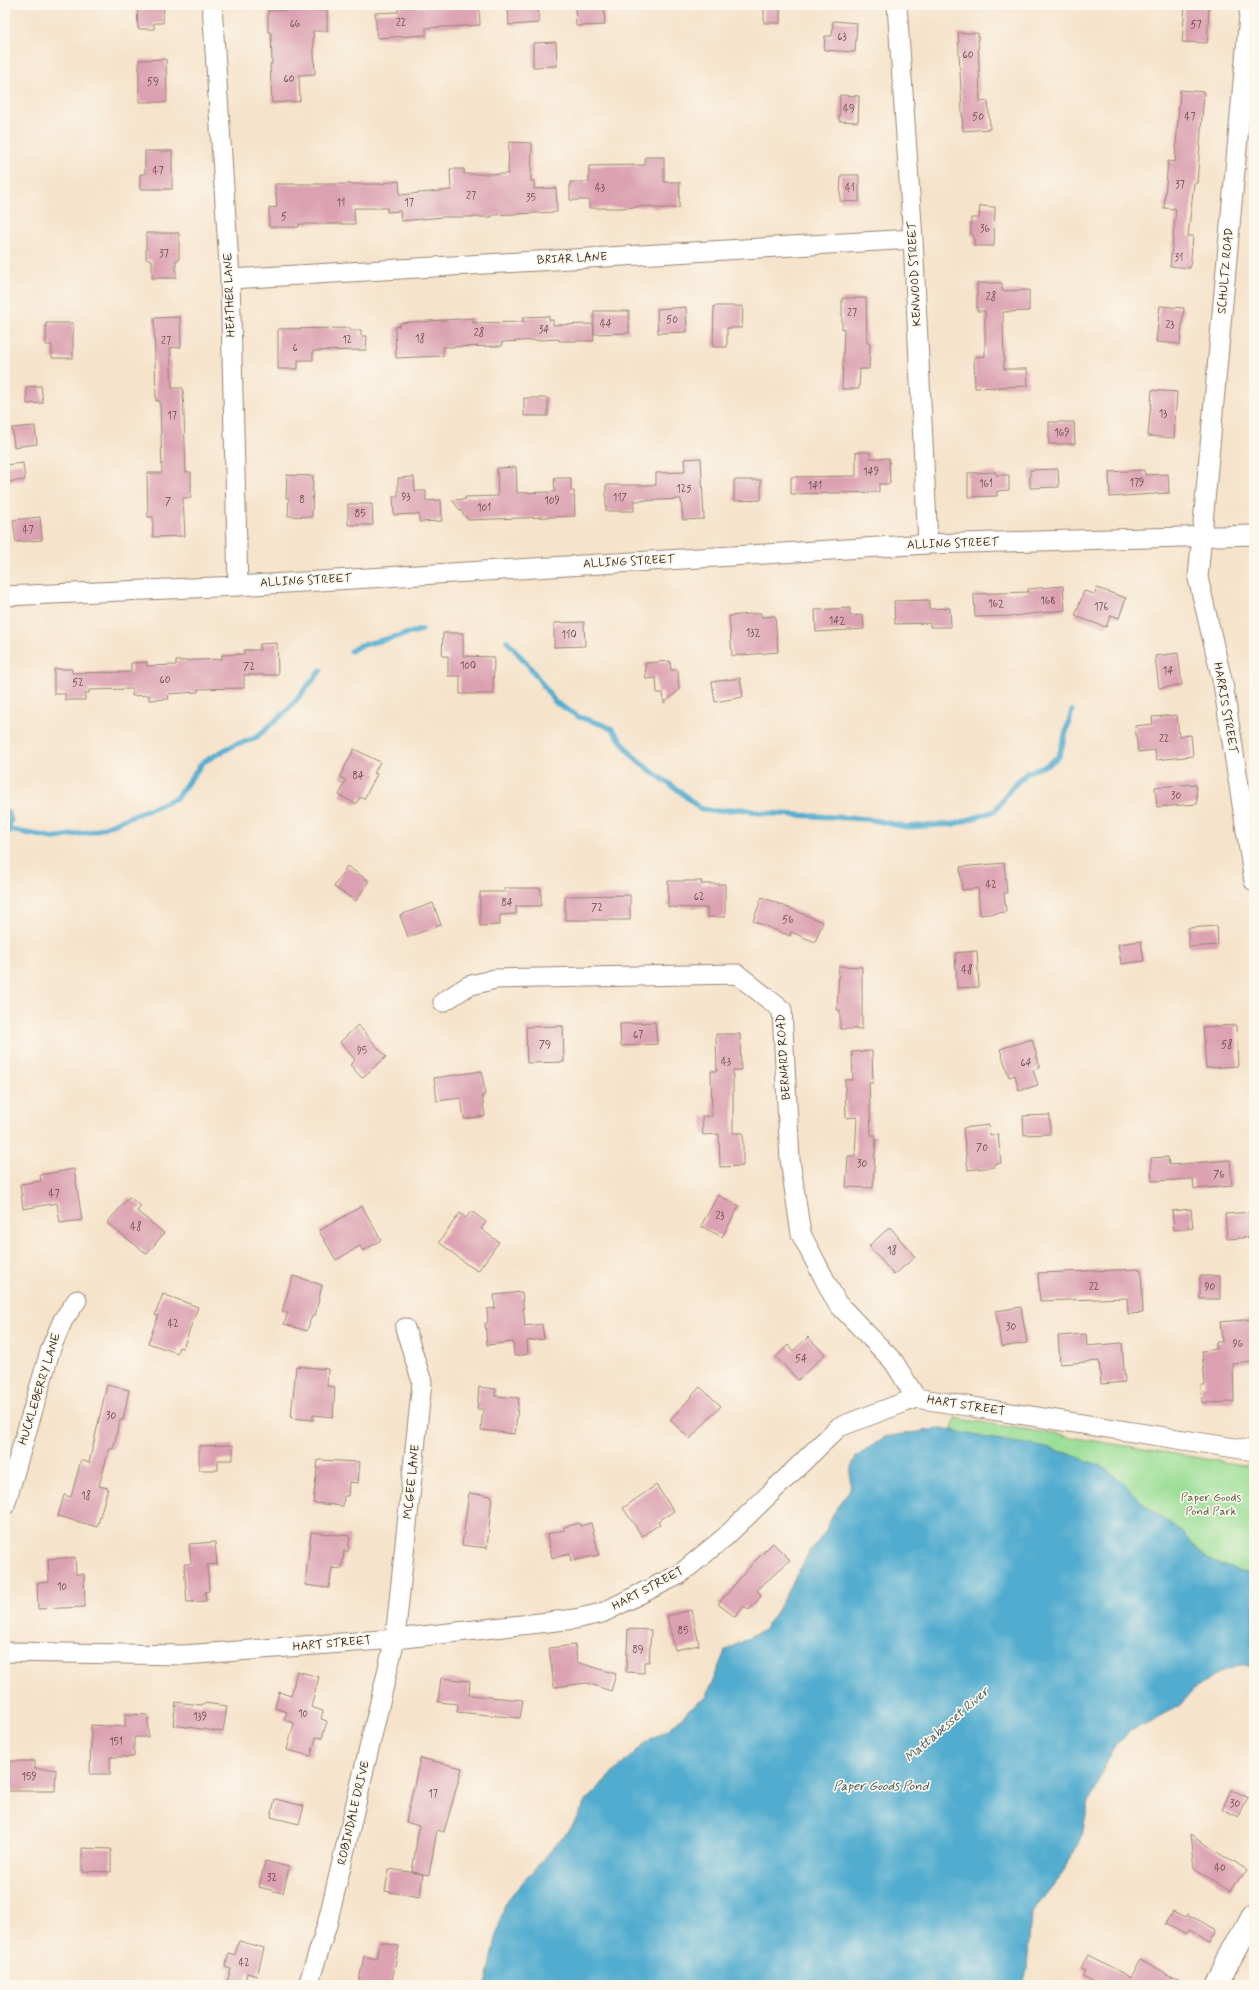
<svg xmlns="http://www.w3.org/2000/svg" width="1259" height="1990" font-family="Mynerve,sans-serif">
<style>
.green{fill:#9bde96;stroke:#6b845a}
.water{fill:#51accf;stroke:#466b76}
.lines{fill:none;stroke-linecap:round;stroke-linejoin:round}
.stream{stroke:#51accf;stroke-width:5.5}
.building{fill:#dba0b1}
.minor-casing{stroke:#988674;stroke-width:21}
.primary-casing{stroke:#988674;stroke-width:24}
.minor{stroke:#fff;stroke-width:19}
.primary{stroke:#fff;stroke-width:22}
.labels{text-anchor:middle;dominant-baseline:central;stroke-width:3.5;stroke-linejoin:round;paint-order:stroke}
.number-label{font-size:10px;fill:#634843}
.street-label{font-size:12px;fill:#3b2a1e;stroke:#fbf7ec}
.park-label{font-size:12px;fill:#53573c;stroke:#fbf7ec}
.water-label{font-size:13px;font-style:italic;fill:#43585c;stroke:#fbf7ec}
</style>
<rect width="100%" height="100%" fill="#fbf7ec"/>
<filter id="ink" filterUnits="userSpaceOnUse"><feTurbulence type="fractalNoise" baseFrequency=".025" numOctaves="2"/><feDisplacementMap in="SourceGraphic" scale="8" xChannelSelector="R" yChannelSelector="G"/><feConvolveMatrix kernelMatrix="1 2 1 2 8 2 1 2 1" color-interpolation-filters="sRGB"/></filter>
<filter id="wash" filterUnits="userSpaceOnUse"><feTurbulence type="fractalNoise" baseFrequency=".012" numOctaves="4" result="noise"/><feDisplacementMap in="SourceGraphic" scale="16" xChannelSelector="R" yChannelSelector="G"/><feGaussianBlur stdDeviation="0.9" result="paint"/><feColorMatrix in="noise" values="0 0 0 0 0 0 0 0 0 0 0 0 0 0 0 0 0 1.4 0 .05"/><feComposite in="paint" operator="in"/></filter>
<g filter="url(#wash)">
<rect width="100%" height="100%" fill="#f6e3cb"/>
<path class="green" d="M955,1418l299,49v108l-30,-2 -117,-101 -155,-42z"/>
<path class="water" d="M5,808l5,3 3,10 -8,20z
M942,1428l41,9 59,10 28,7 30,12 16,10 27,27 36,27 28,29 31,12 16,1v94h-16l-19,6 -25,18 -15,16 -48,25 -16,15 -26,55 -7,34 -16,34 -35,44 -4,56 -4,16h-537l14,-65 7,-20 64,-72 17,-30 48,-47 13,-11 21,-12 27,-25 9,-5 19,-47 38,-21 13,-18 32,-58 18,-23 7,-17 14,-20 3,-6 1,-21 5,-10 28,-20z"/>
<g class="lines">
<path class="stream" d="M507,641l23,26 25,35 24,15 25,8 9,5 19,25 15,13 34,24 18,16 13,3 30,-2 19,4 106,6 40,8 48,-3 40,-13 16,-23 17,-16 19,-7 12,-9 13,-45
M351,651l8,-5 63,-16
M5,834l5,-4 44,8 41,-7 81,-33 27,-36 33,-18 18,-5 34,-29 33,-40"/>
</g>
<g id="blocks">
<path class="building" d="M137,5h27l-1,18h-9v6h-16z
M463,5h16l1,20 -54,3v7l-49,3 -2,-25 23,-1v-4z
M508,5h30l1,18 -30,2z
M575,5h29l1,20 -29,1z
M764,5h16v18h-16z
M1185,6l24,2 -2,35 -25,-1z
M327,10v21h-14l2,43 -16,1 1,26 -28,2 -2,-39h2l-1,-31 -3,-2v-20z
M833,21l24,2 -2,29 -31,-2 1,-14h7z
M958,33h20l2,69 8,-1 2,28 -27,2z
M556,42l1,24 -24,1v-24z
M166,59l1,43h-28v-42z
M1180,90l24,2 -7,91h-3l-6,53h5l-3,32 -20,-2 6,-57 -12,-1 4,-47 7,1z
M840,95l19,1 -1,26 -19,-1z
M509,142l23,1 -1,38h3v8l22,-1 1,24 -65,3v2h-48l-43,4 -1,-10 -13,1v-4h-33l1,16h-56v3h-30v-19l8,-1 -2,-23h109v-1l15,-2 1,14 51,-5 -1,-21h14v5h44z
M145,151h27v38h-32v-15h5z
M645,157h19v25h16l-1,26h-27l-1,-2 -29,2h-33v-8h-19v-18h19v-16l56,-1z
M841,175h18v27l-19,-1z
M980,206l15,1 -1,39h-20v-10l-3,-1v-17h8z
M146,233h33v27h-3v18h-24v-18l-6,-1z
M977,283h25v8l27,-1v21l-26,1 1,57h23l1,17 -53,2 -1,-31 11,-1v-45h-8z
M842,298h24l1,45h3l-1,26h-9l-1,20h-17l2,-61 -2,1z
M714,306h29l-1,22h-15v19h-14z
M1160,306l24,2 -4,36 -24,-2z
M686,307l1,25 -29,1 -1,-24z
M594,311h35v22l-35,1z
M549,316v4h4v5l40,-1 1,17h-35v-2l-57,3v4l-59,1v9l-47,2 -1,-31 5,-1v-3l74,-5 -1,5 50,-1v-5z
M180,317l1,30 -11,1 2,40h11l3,84h5v26h-8l2,38 -32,1v-20h-5l-1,-44h15l-2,-72h-4l-2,-83z
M46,323h27v35h-21v-13h-6z
M350,328v2h11v6h6l-1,14 -53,1v9h-15v9h-20v-40z
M41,386l2,17 -16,1 -1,-17z
M1152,390l25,2 -3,46 -26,-2z
M524,398h24v18h-24z
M1049,422h25l1,22h-26z
M35,426l2,18 -23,3 -2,-19z
M856,452h14v6h19l1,26h-11v8l-88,2v-17l65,-1z
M701,458l3,61 -21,1 -2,-21 -47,2v10h-28v-26h50v-12l29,-1 -1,-13z
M23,463l2,17 -20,2v-17z
M516,467l1,26 38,-1 -1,-14h17v13h3l1,25 -107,4 -16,-20 14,-1 -1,-2 33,-1 -1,-28z
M1058,469l1,18 -29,1v-18z
M1144,470l1,5 23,-1 1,19 -59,4 -1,-25z
M996,472v3h13v15l-12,1v5l-29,1v-24z
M287,475l26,1 -1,41 -24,-1 1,-18h-3z
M414,477l1,14h11v10l15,-1 1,21 -23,1v-8l-25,1 -1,-19h5v-18z
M734,480h27v20l-27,1z
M348,504h24l1,21h-25z
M40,517l2,23 -26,2 -3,-22z
M1063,586l2,24 -51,6 -39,1 -1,-23 54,-2v-3z
M1097,588l29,10 -7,20 -8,-3 -5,12 -31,-11 9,-25 11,3z
M929,600v9l21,-1 1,19h-21v-4l-35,1 -1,-23z
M850,608v8l13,-1 1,14 -48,3 -1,-22z
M761,613v4l14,-1 3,36 -46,4 -3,-40z
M584,622l1,24 -31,1v-24z
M443,633h20v23l31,1 -1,37h-33v-18h-12v-20h-6z
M277,643l1,32h-34v13l-46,1v3l-30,2 1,5 -20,1v-5l-17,1v-7l-43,1v3h-4v7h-20v-6h-11v-25h18v4l59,-1v-9l16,-1v4l29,-1v-4l46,-2v-4l22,-1v-4h16v-6z
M1178,653l4,32 -23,3 -4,-32z
M670,661l1,9h7l1,20 -15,13 -1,-10h-6l-1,-15 -10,1 -1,-16z
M740,678l3,19 -28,5 -3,-20z
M1177,715l2,21 12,-1 2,21 -37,4 -1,-10 -17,2 -3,-26 18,-2 -1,-7z
M354,749l26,13 -6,11 3,1 -13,25 -4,-2 -4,7 -17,-9 7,-15 -6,-3z
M1196,784l1,20 -40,3 -2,-20z
M1004,863l3,30h-3l2,19 -26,3 -2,-27 -16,2 -2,-23z
M347,866l22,15 -13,20 -22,-14z
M668,881h34l-1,3h24v33h-18v-9l-39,-1z
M504,888h37v18h-25v8l-16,1v10l-20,1v-34h25z
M630,895v25h-65v-24z
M762,897l61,25 -8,20 -24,-10 -1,4 -37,-15z
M433,903l8,22 -33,12 -8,-22z
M1217,926l1,19 -29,2 -1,-19z
M1141,941l3,20 -23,3 -3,-20z
M977,951l2,36 -22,1 -2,-35z
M839,966l23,1v62h-22v-19h-3z
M655,1022l2,22 -36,2 -1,-22z
M358,1025l28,32 -24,21 -12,-13 5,-5 -15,-18z
M1236,1025l2,41 -32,2 -3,-41z
M563,1026l1,36 -37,1 -1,-36z
M716,1034h24l1,36h-8v63h10v33l-23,1 -1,-33 -16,1 -1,-19h10l-1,-45h6z
M1032,1039l8,29 -7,2 5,15 -19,6 -4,-16 -6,2 -9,-28z
M872,1051l1,32h-4l2,52h5l-3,53 -27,-1 2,-31h7l2,-39 -11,1 -1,-38h8l-1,-28z
M482,1071l3,24h-3l3,21 -21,3 -3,-21 -24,3 -3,-23z
M1050,1115v19l-26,1 -1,-19z
M989,1125l1,10 8,-1 3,29 -7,1v3l-26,3 -5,-42z
M1168,1157l1,8 61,-5 2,26 -38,3 -1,-10 -41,2 -1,-23z
M74,1169l8,51 -22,3 -3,-20 -34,6 -3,-25 21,-3 -1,-6z
M718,1195l21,11 -17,31 -21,-11z
M129,1197l12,9 -4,5 27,22 -17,21 -40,-31z
M362,1206l19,34 -18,11 -3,-5 -24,14 -17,-29z
M1191,1209l2,19 -19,2 -2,-19z
M471,1211l15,11 -5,7 18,13 -21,29 -13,-8 -26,-21 21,-29 6,5z
M1254,1212v25l-27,2 -2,-25z
M890,1227l25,30 -21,18 -25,-29z
M1141,1269l2,44 -15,1 -1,-16 -87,3 -2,-28z
M293,1276l29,9 -7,31 -2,-1 -3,6 -3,10 -23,-7 4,-12 -6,-1z
M1200,1276h20v23h-20z
M522,1292l3,34 17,-2 2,15 -17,2 1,13 -14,2 -1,-14 -26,3 -2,-22h3l-1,-14 8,-1 -1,-13z
M163,1294l35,13 -15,41 -4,-1 -2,6 -29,-10 10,-27 -3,-1z
M1021,1307l6,36 -26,4 -5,-36z
M1254,1319v43l-21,2 1,38 -32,1 -1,-18h4l-3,-34 14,-2v-7h6l-2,-20z
M1086,1334l1,12 35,-3 3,39 -24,2 -2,-23 -39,3 -2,-28z
M808,1337l17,17 -27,26 -22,-23 12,-12 5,6z
M296,1366l32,3 -1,17 8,1 -2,30 -20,-2v5l-22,-2z
M107,1385l22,5 -6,30h-3l-7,29h-4l-10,37 9,2 -11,39 -39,-11 6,-21 7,2 10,-37 8,3z
M479,1387l17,2 -1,7 24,2 -4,36 -34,-4 2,-21h-6z
M700,1387l21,19 -31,33 -20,-19z
M233,1445v15h-15v10h-19v-24z
M318,1460l42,2 -2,21 -9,-1 -1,14h-4l-1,10 -30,-3z
M656,1485l18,26 -16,10 2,3 -18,12 -19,-28z
M469,1493l23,3 -5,52 -25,-3z
M580,1523v3l11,-3 8,32 -28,6 -1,-7 -18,4 -5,-24 17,-4v-3z
M311,1532l39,4 -2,16 -4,-1 -2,18 -10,-1 -3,20 -24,-3z
M215,1542l2,22 -10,1 2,26 -4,1 1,9 -19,1 -3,-38h7l-2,-20z
M773,1543l17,17 -33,30 4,6 -12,14 -5,-4 -9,11 -17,-13 35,-41z
M75,1557l1,17h8l1,33 -47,2 -1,-26 12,-1 -1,-23z
M692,1610l7,35 -24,5 -8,-34z
M628,1629l23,1 -2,32h-5v11l-18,-1z
M575,1645l2,17 39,12 -5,17 -24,-8 -33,4 -5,-39z
M297,1671l22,6 -8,30 12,4 -2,8 6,2 -5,17 -6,-1 -5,19 -24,-6 7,-27 -10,-3 3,-8 -12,-4 4,-16 12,4z
M441,1678l29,3 -1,14 54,5 -3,18 -63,-6 1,-8 -20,-2z
M176,1702l25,3 3,-2 23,3 -4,26 -50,-7z
M125,1714l23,1v22h-14v20h-24v17h-20l1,-49 34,2z
M420,1758l42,10 -18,64 -7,-2 -8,45 -17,-3 7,-46 -13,-4z
M9,1761h26v8h21l-1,22h-50v-22h4z
M1231,1790l17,8 -9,19 -17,-8z
M275,1799l29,7 -5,18 -28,-7z
M1190,1835l55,35 -14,21 -37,-23z
M82,1848l29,1v23l-29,-1z
M265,1861l24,6 -6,26 -24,-6z
M389,1869l34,5 -3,23 -35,-6z
M1172,1911l13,6 2,-3 30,16 -7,13 -22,-12 -2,4 -21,-12z
M239,1941l25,7 -7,28 -10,-3 -3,12 -17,-3 4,-13 -6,-2 4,-14 6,2z
M380,1942l19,4 -8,39h-33l6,-29 12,3z
M1088,1955l42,22 10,-18 48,26h-90l-15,-8 3,-5 -5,-3z"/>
</g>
</g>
<g filter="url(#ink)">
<use href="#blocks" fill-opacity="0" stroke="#988674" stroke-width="1"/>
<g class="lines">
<defs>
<path id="minor" d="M212,5l18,274 8,307
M897,5l16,234 15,305
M1250,5l-52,573 25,106 31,197
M230,279l683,-40
M5,596l233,-10 690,-42 326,-9
M443,1002l25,-16 27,-7 242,-5 45,36 8,150 11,74 36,69 57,59 22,36
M5,1505l46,-157 12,-28 14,-20
M5,1652l179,3 211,-16 180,-20 27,-6 78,-39 45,-37 114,-110 77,-29 338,53
M308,1985l19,-60 68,-286 27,-257 -17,-54"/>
<path id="primary" d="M1216,1985l38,-71"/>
</defs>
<use href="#minor" class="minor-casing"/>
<use href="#primary" class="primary-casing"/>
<use href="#minor" class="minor"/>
<use href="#primary" class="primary"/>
</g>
</g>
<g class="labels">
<g class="number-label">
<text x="401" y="23">22</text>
<text x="295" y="24">66</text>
<text x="1196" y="25">57</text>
<text x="842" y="37">63</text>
<text x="968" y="55">60</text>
<text x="289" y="79">60</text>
<text x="153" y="82">59</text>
<text x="849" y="109">49</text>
<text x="978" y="117">50</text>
<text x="1190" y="117">47</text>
<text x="158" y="171">47</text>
<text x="1180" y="185">37</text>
<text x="600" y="188">43</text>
<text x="850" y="188">41</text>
<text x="471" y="196">27</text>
<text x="531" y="198">35</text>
<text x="341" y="203">11</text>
<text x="409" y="203">17</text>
<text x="284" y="217">5</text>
<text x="985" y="229">36</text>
<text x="164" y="254">37</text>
<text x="1179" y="258">31</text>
<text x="991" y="297">28</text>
<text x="852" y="313">27</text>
<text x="672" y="320">50</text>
<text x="606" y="324">44</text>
<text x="1170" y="325">23</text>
<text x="544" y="330">34</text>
<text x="479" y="333">28</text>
<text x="420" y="339">18</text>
<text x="347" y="340">12</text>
<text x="166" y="341">27</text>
<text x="295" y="348">6</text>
<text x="1163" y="414">13</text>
<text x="172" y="416">17</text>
<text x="1062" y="433">169</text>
<text x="871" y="472">149</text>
<text x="1137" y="483">179</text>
<text x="986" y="484">161</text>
<text x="815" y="486">141</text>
<text x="684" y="489">125</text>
<text x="406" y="497">93</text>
<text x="620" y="498">117</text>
<text x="302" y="500">8</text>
<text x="552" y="501">109</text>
<text x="168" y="502">7</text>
<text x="484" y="508">101</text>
<text x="360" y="514">85</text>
<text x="28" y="530">47</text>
<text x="1048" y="601">168</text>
<text x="996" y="604">162</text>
<text x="1101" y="607">176</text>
<text x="837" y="621">142</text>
<text x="753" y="633">132</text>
<text x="569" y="635">110</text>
<text x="468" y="666">100</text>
<text x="249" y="667">72</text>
<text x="1168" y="671">14</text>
<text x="165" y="680">60</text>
<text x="78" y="683">52</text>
<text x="1164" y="739">22</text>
<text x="358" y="776">84</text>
<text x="1176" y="796">30</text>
<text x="991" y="885">42</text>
<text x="699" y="897">62</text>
<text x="507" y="903">84</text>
<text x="597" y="908">72</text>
<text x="788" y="920">56</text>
<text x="967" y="970">48</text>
<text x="638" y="1035">67</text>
<text x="545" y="1045">79</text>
<text x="1227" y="1045">58</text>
<text x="362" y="1051">95</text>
<text x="726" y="1062">43</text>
<text x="1026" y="1063">64</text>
<text x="982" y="1148">70</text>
<text x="862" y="1164">30</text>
<text x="1219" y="1175">76</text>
<text x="54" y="1194">47</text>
<text x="720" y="1216">23</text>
<text x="136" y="1227">48</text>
<text x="892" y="1251">18</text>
<text x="1094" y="1287">22</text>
<text x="1210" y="1287">90</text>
<text x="173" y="1324">42</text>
<text x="1011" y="1327">30</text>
<text x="1238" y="1344">96</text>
<text x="801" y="1359">54</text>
<text x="111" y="1416">30</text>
<text x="86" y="1496">18</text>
<text x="62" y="1587">10</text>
<text x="683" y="1631">85</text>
<text x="638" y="1650">89</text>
<text x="303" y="1714">10</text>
<text x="200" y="1717">139</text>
<text x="116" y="1742">151</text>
<text x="29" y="1777">159</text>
<text x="433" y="1794">17</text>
<text x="1235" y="1804">30</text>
<text x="1220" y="1868">40</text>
<text x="272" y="1878">32</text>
<text x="244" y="1963">42</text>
</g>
<g class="street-label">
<text transform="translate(572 259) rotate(-3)">BRIAR LANE</text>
<text transform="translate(1226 271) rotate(-85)">SCHULTZ ROAD</text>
<text transform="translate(915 274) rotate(-93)">KENWOOD STREET</text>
<text transform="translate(230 295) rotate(-92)">HEATHER LANE</text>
<text transform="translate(953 544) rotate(-2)">ALLING STREET</text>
<text transform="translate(629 562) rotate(-3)">ALLING STREET</text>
<text transform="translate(306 581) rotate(-3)">ALLING STREET</text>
<text transform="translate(1225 708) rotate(80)">HARRIS STREET</text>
<text transform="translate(784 1057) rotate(-94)">BERNARD ROAD</text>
<text transform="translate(40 1389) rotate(-73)">HUCKLEBERRY LANE</text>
<text transform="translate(966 1406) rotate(9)">HART STREET</text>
<text transform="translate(412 1482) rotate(-84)">MCGEE LANE</text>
<text transform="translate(648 1589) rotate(-28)">HART STREET</text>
<text transform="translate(332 1644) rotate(-5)">HART STREET</text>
<text transform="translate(354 1813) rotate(-77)">ROBINDALE DRIVE</text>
</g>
<g class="park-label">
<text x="1211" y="1498">Paper Goods<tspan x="1211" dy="14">Pond Park</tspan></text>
</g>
<g class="water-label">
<text transform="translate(947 1725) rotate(-41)">Mattabesset River</text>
<text x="881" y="1786">Paper Goods Pond</text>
</g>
</g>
<rect width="1259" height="1990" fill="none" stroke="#fbf7ec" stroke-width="20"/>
</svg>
